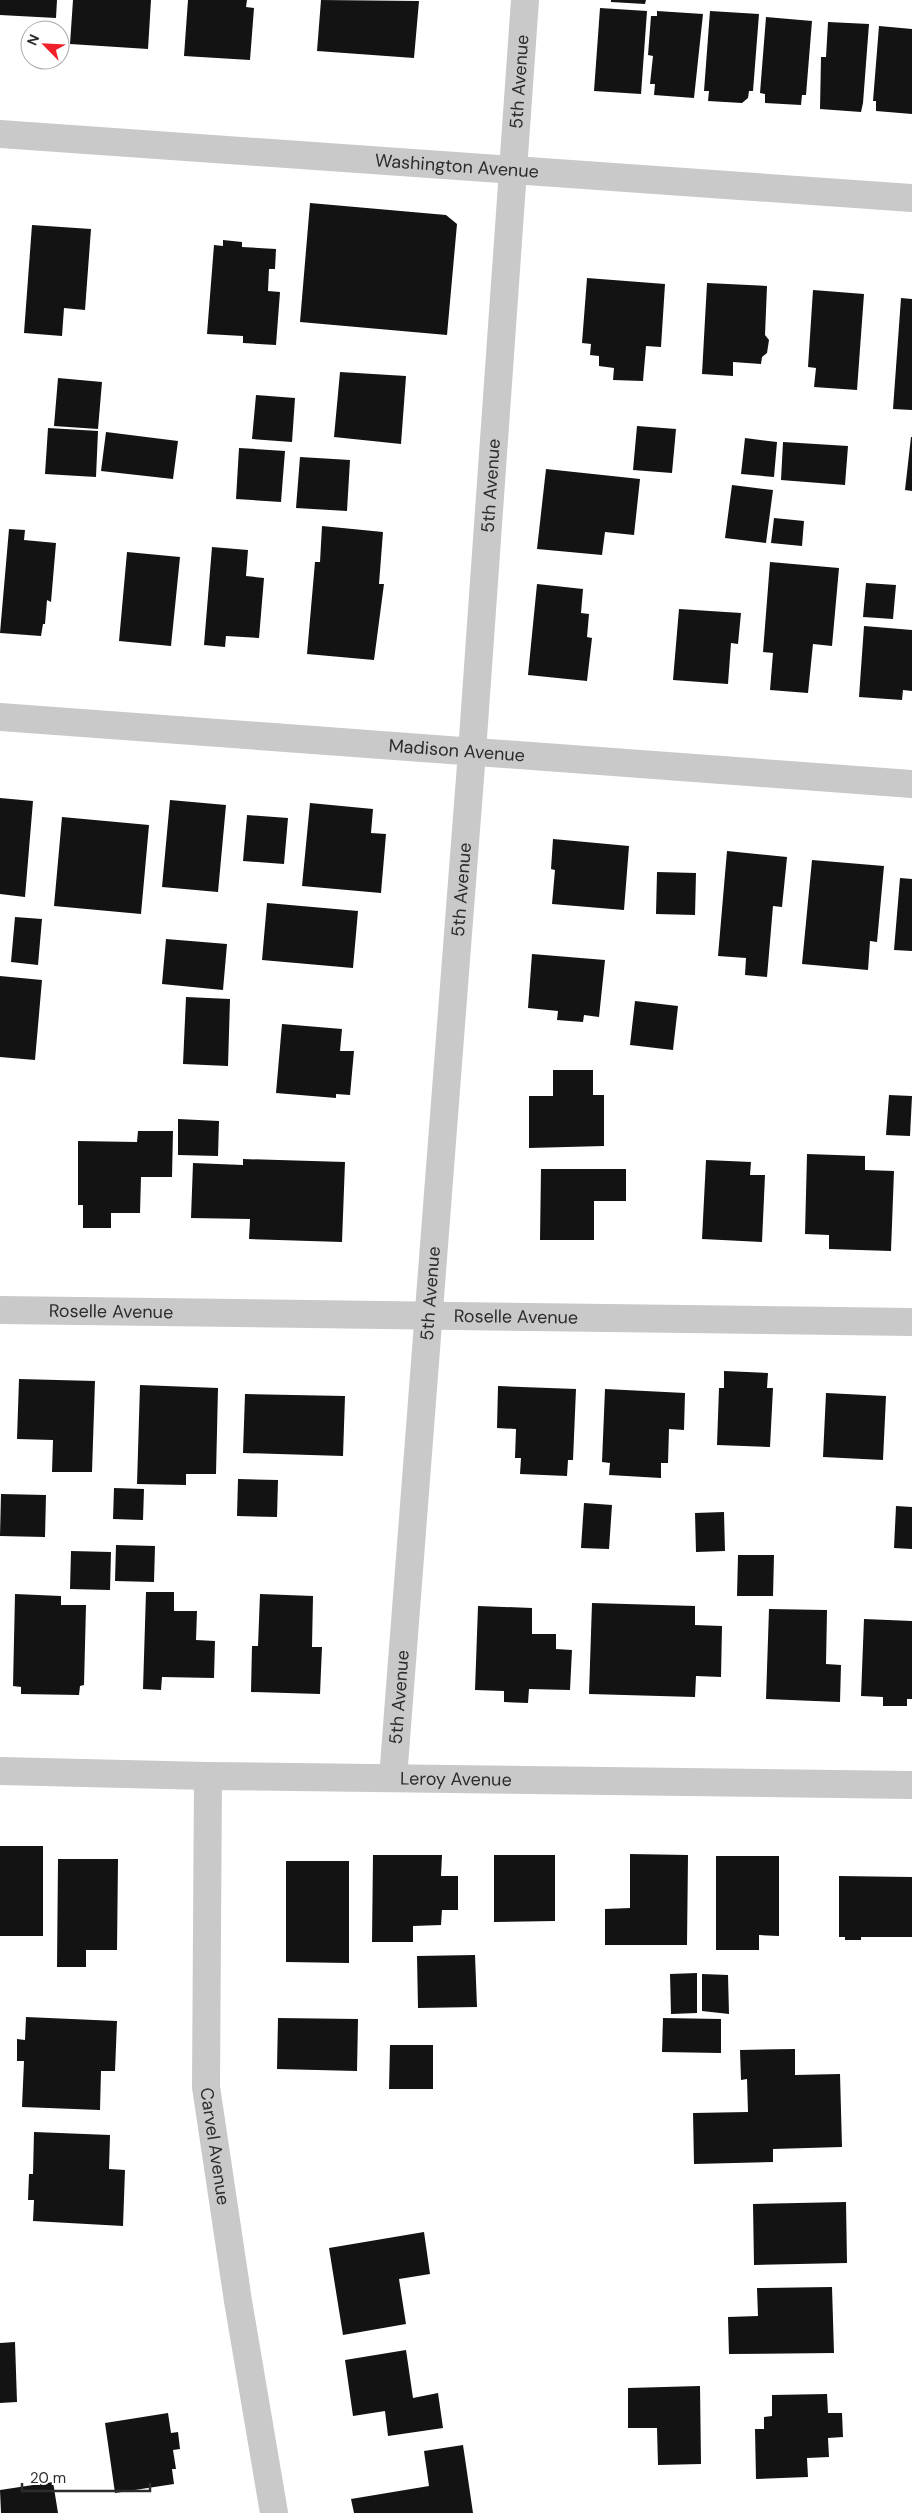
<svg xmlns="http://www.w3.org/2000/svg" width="912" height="2513" font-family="'DM Sans',sans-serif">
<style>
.building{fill:#131313}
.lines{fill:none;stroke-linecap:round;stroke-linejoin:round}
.minor{stroke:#c9c9c9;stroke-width:28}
.labels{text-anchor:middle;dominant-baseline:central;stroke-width:5;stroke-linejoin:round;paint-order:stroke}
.street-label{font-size:18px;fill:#2c2c2c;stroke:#fff}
</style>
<rect width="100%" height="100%" fill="#fff"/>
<path class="building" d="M0,0h57l-1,18 -56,-3z
M73,0h78l-3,49 -78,-5z
M188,0h59l-1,7 8,1 -4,52 -66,-4z
M321,0l98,1 -5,57 -97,-7z
M611,0h35l-1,4 -34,-2z
M600,8l47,3 -6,83 -47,-3z
M657,11l46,3 -9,84 -40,-3 1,-11h-5l3,-28 -5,-1 3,-39h6z
M710,11l49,3 -6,77h-4l-1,7 -6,5 -34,-2 1,-10h-5z
M766,17l46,4 -6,74h-4l-1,10 -36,-2v-9l-5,-1z
M828,22l41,2 -6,79 -2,9 -41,-3 1,-52h5z
M879,26l33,3v85l-36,-3v-10h-3z
M310,203l136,12 11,9 -10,111 -147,-13z
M32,225l59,4 -6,81 -21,-2 -2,28 -38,-3z
M223,240l19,2v5l34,2 -1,20h-6l-1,22 12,1 -4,53 -33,-2v-7l-36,-2 7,-89 9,1z
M587,278l78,6 -4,63 -15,-1 -3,35 -30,-1 1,-12 -15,-2v-10l-9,-1 1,-11 -9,-1z
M707,283l60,3 -2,49 4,5 -2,13 -5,4 -1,7 -28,-2v14l-31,-2z
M813,290l51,4 -7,96 -43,-3 2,-19 -8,-1z
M901,298l11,1v111l-19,-1z
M340,372l66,4 -5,68 -67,-7z
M58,378l44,4 -4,47 -44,-3z
M256,395l39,3 -3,44 -40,-3z
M637,426l39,3 -4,44 -39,-3z
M48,428l50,3 -2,46 -51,-3z
M106,432l72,9 -5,38 -72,-8z
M911,437h1v54l-7,-1z
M745,438l32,4 -3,35 -33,-3z
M783,442l65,4 -3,39 -64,-5z
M239,448l46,3 -4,51 -45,-3z
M300,457l50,3 -3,51 -51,-3z
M546,469l94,10 -6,56 -29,-3 -3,23 -65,-6z
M732,485l41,5 -7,53 -41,-5z
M774,518l30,3 -2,25 -31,-3z
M322,526l61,6 -4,52h5l-10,76 -67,-6 8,-92h5z
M9,529l16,1 -1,10 32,3 -5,59 -4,-2 -2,24h-2l-2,12 -41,-3z
M212,547l36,3 -2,26 18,2 -5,60 -33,-2 -1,11 -21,-2z
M127,552l53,5 -9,89 -52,-5z
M770,562l69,6 -7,78 -19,-2 -5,49 -38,-3 3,-37 -10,-1z
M866,583l30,2 -3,34 -30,-2z
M537,584l46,5 -2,24 8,1 -2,23 5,1 -5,43 -59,-6z
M679,609l62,4 -3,31 -7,-1 -3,41 -55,-4z
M864,626l48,4v61l-9,-1 -1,10 -43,-3z
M0,798l33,3 -8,96 -25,-3z
M170,800l56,5 -8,87 -56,-5z
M310,803l63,6 -2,24 15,1 -5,59 -79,-7z
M247,815l41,3 -4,46 -41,-3z
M62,817l87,8 -8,89 -87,-8z
M553,839l76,7 -5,64 -72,-6 3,-34 -4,-1z
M727,851l60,6 -5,50 -9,-1 -6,71 -22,-2 1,-17 -28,-2z
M812,860l72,6 -7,76 -7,-1 -2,29 -66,-6z
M657,872l39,1 -1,42 -39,-1z
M900,878l12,1v72l-18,-1z
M267,903l91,8 -5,57 -91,-8z
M15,917l27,2 -4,46 -27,-3z
M166,939l61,5 -4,46 -61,-6z
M532,954l73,6 -6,57 -15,-2 -1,7 -26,-2 1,-9 -30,-3z
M0,976l42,4 -7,80 -35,-3z
M186,997l44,2 -2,67 -45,-2z
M635,1001l43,5 -5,44 -43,-5z
M282,1024l60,5 -2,22h14l-4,44 -14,-1v4l-60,-5z
M553,1070h40v25h11v51l-75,2v-52h24z
M889,1095l23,1 -2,40 -24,-1z
M178,1119l41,2 -1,35 -40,-1z
M138,1131h35l-1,46h-31l-1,36h-29v15h-28v-23h-5v-64l59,1z
M807,1154l58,2v14l29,1 -3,80 -62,-2v-14l-24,-1z
M243,1159l102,3 -3,80 -93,-3 1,-20 -59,-1 2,-55 50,2z
M706,1160l45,2 -1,13h15l-3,67 -60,-3z
M541,1169h85v32h-32v39h-54z
M724,1371l44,2 -1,15h6l-3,59 -53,-2 2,-57h5z
M19,1379l76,2 -3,91h-40l1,-32 -36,-1z
M140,1385l78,3 -2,86h-30v11l-49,-1z
M498,1386l78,3 -3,71h-5l-1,16 -47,-2 1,-16h-6l1,-29 -19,-1z
M605,1389l80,4 -1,37 -15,-1 -1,34h-7v15l-52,-3 1,-12 -8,-1z
M826,1393l60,3 -3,64 -60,-3z
M245,1394l100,2 -2,60 -100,-3z
M238,1479l40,1 -1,37 -40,-1z
M114,1488l30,1 -1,31 -30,-1z
M1,1494l45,1 -1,42 -45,-1z
M584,1503l28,2 -3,44 -28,-1z
M896,1506l16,1v42l-18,-1z
M724,1512l1,39 -29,1 -1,-39z
M116,1545l39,1 -1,36 -39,-1z
M71,1551l40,1 -1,38 -40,-1z
M738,1555h36l-1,41h-36z
M146,1592h28v19h23l-1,29 19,1 -1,37 -52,-1 -1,13 -18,-1z
M15,1594l46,2v9h25l-2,80 -4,1 -1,9 -58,-1v-7l-8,-1z
M260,1594l53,2 -1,51h10l-2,47 -69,-2 1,-46h6z
M592,1603l103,3v19l27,1 -1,51 -25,-1 -1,21 -106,-3z
M478,1606l54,2v26h24v15l16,1 -2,40 -41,-1 -1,14 -24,-1v-11l-29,-1z
M769,1609l58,1 -1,54 15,1 -1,37 -74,-3z
M864,1619l48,2v78h-5v7h-24v-9l-22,-1z
M0,1846h43v90h-43z
M630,1854l58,1 -1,90h-82v-36l25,-1z
M373,1855h69l-1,21h17v34h-16l-1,15 -28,1v16h-41z
M494,1855h61v66l-61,1z
M716,1856h63v80l-20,-1v15h-43z
M58,1859h60l-1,91h-31v17h-29z
M286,1861h63v102l-63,-1z
M839,1876l73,1v60h-51v3h-16v-3h-6z
M475,1955l2,52 -59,1 -1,-52z
M697,1973v40l-26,1 -1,-40z
M702,1974l26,1 1,39 -27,-3z
M26,2017l91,4 -2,50h-14l-1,39 -78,-3 2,-46h-7v-22l8,1z
M278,2018l80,1 -1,52 -80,-2z
M663,2018l58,1v34l-59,-1z
M390,2045h43v44h-44z
M795,2049v26l45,-1 2,73 -69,2v13l-79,2 -1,-51 55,-1 -1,-33 -6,1 -1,-30z
M34,2132l76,3 -1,34 16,1 -2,56 -90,-5 1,-21h-6l1,-26h4z
M846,2202l1,61 -93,2 -1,-61z
M424,2232l6,42 -31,5 7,45 -63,11 -14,-87z
M832,2287l2,66 -105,1 -1,-37 30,-1 -1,-28z
M15,2342l2,60 -17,1v-60z
M406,2350l7,48 25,-5 5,35 -55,8 -3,-25 -32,5 -8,-56z
M700,2386l1,78 -43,1 -1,-37h-29v-40z
M827,2394l1,19h14l1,24 -15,1 1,19 -22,1 1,19 -52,2 -1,-50h9v-12l8,-1v-21z
M168,2413l3,20 7,-1 2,17 -7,1 3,19h-4l2,15 -59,9 -10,-70z
M463,2445l10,68h-119l-3,-14 78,-13 -5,-35z
M53,2482l5,31h-57l-1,-23z"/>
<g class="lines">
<g class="minor">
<path id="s1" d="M0,134l912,64"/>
<path id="s2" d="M0,717l912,67"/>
<path id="s3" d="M0,1310l912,12"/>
<path id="s4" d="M0,1771l208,5 704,9"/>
<path id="s5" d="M208,1776l-2,311 32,214 36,212"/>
<path id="s6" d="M393,1778l79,-1026 53,-752"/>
</g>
</g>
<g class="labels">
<g class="street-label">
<text stroke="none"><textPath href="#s6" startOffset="1701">5th Avenue</textPath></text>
<text stroke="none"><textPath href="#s1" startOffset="458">Washington Avenue</textPath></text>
<text stroke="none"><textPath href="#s6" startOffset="1296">5th Avenue</textPath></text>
<text stroke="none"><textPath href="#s2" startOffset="458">Madison Avenue</textPath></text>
<text stroke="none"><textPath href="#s6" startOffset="891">5th Avenue</textPath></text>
<text stroke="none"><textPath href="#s6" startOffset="486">5th Avenue</textPath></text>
<text stroke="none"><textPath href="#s3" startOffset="111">Roselle Avenue</textPath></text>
<text stroke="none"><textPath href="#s3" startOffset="516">Roselle Avenue</textPath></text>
<text stroke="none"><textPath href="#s6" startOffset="81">5th Avenue</textPath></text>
<text stroke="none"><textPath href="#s4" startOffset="456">Leroy Avenue</textPath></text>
<text stroke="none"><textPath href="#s5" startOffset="371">Carvel Avenue</textPath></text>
</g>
</g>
<g transform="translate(45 45) rotate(294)"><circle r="24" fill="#ffffff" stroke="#ababab"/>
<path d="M0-4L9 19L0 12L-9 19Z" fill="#f0202b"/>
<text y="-8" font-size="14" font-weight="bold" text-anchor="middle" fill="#2c2c2c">N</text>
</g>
<path d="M22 2483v8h128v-8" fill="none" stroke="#2c2c2c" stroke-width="2.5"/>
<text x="30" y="2483" font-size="15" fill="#2c2c2c" stroke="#ffffff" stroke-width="4" paint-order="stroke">20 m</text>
</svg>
